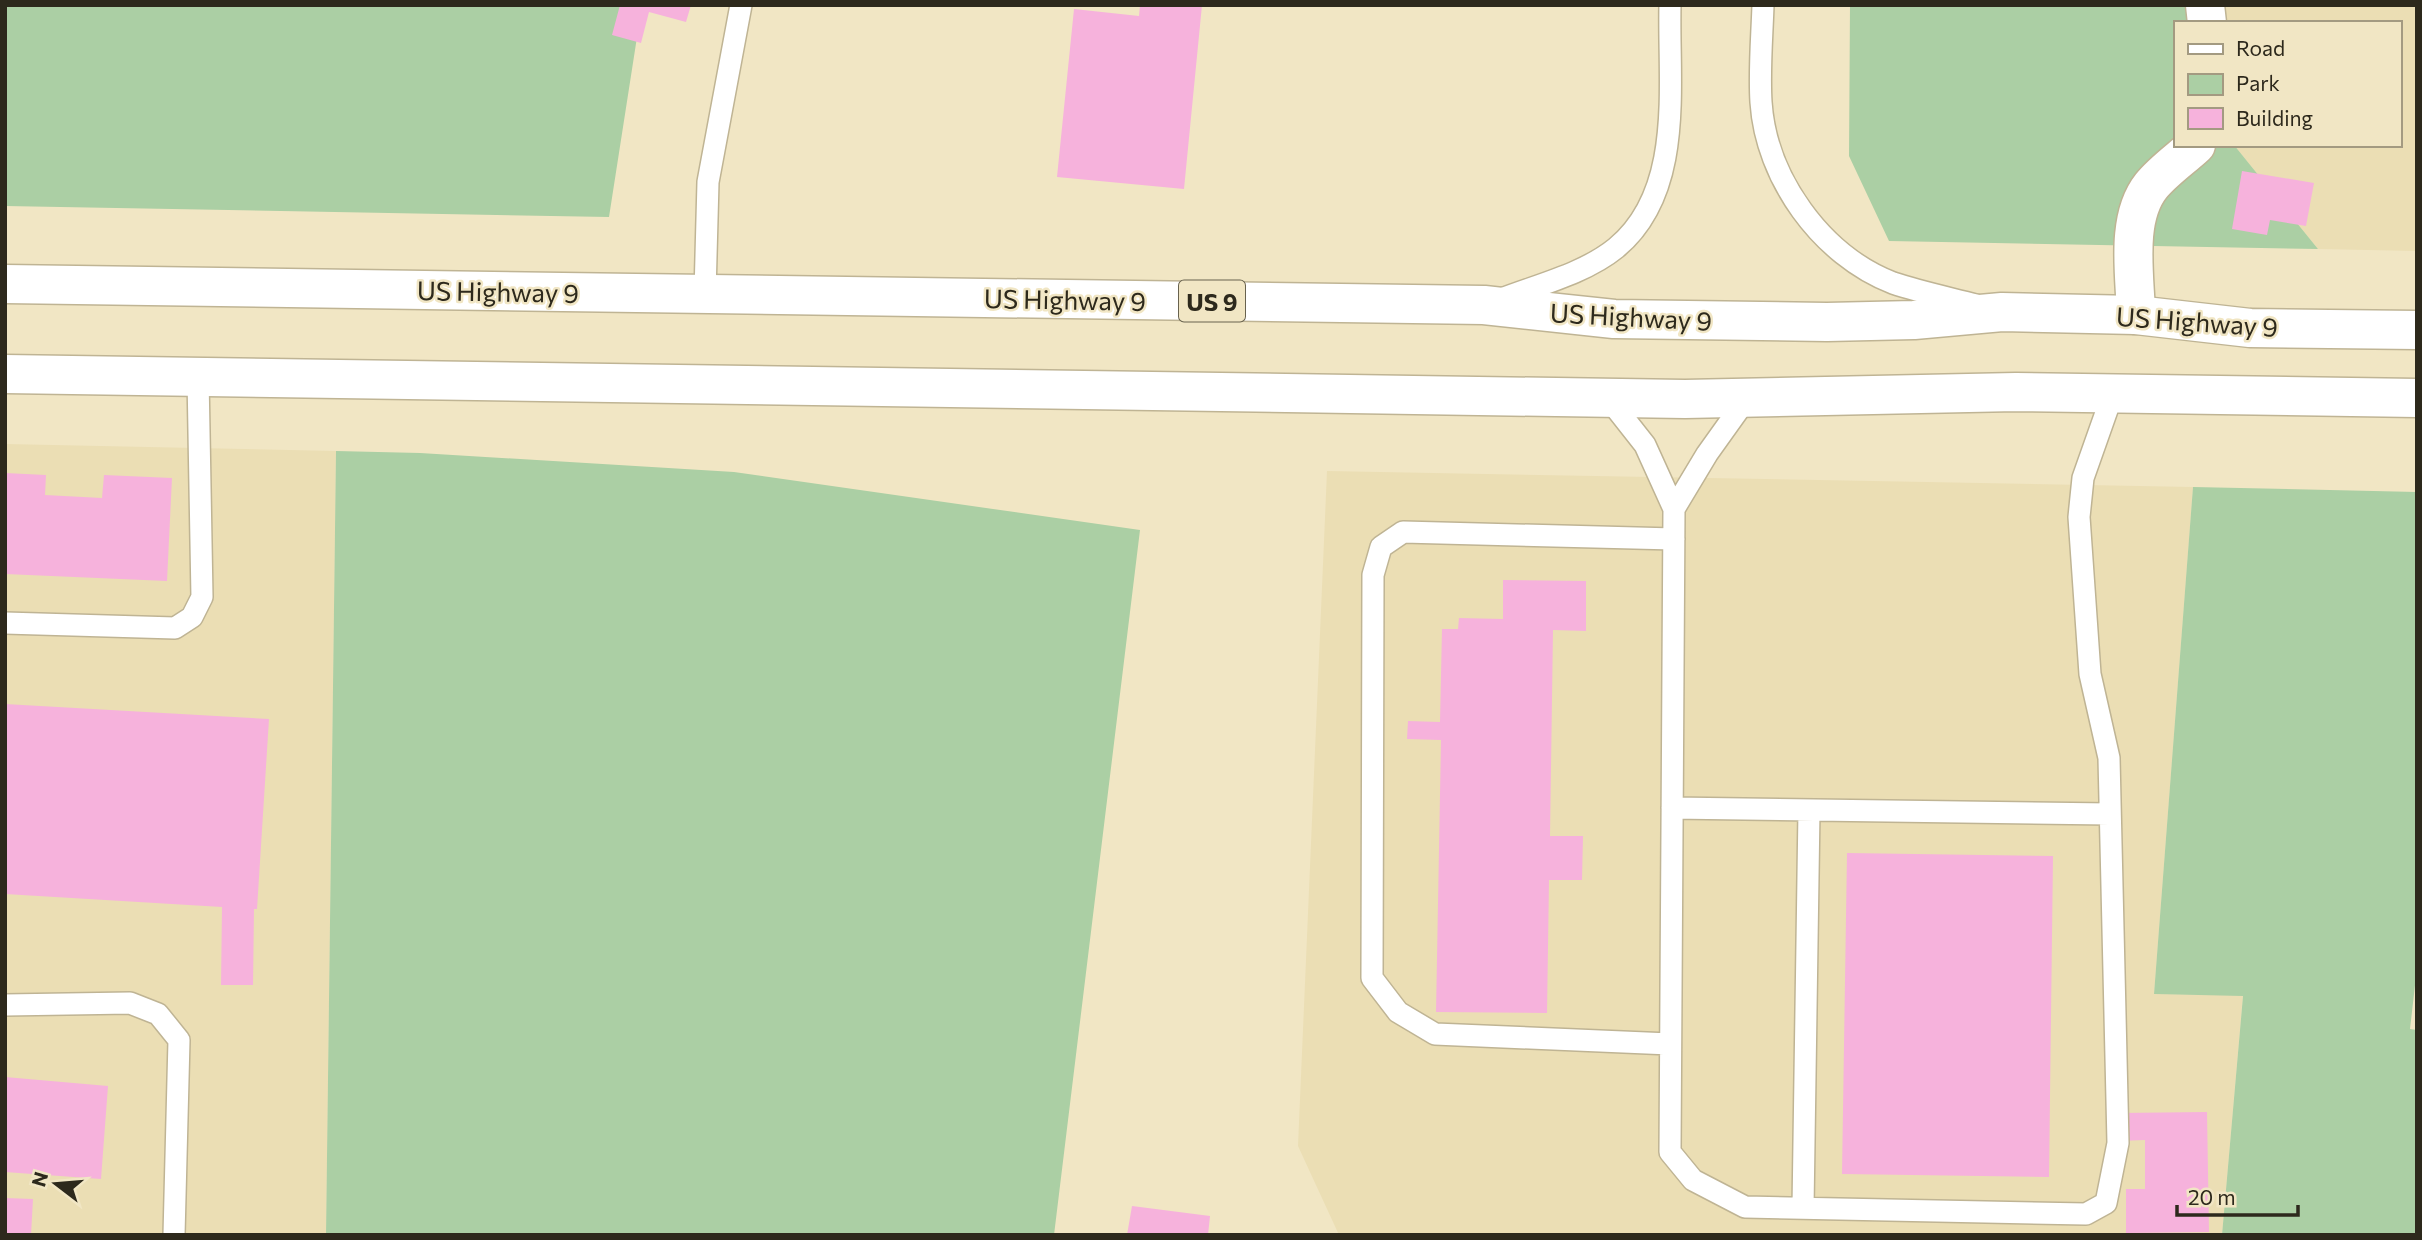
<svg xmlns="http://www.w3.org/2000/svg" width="2422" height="1240" font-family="Commissioner,sans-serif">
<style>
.built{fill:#ebdeb4}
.green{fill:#abcfa4}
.building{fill:#f6b2dc}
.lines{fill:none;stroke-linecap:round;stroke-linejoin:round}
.lane-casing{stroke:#bfb494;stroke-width:24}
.street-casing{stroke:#bfb494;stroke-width:41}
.highway-casing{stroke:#bfb494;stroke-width:41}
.lane{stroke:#fff;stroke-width:21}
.street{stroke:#fff;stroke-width:38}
.highway{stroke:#fff;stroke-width:38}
.labels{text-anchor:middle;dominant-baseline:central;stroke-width:5;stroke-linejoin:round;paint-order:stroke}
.shield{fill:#f1e6c4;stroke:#68624e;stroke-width:2}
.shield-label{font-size:24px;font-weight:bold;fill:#2d291c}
.street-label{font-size:26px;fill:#2d291c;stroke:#f1e6c4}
</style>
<rect width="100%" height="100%" fill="#f1e6c4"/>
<path class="built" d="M2221,5h196v246l-99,-2 -84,-104h165v-122h-179z
M5,444l331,7 -10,784h-321z
M1327,471l866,16 -39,507 89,1 -21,240h-883l-41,-89z"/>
<path class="green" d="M5,5h637l-33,212 -604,-11z
M1850,5h371l-1,18h-45v122h59l84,104 -429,-8 -40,-85z
M336,451l84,2 314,19 406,58 -86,705h-728z
M2193,487l224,5v476l-7,61 7,1v205h-195l21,-239 -89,-2z"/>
<path class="building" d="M620,5h71l-5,17 -37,-10 -8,31 -29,-8z
M1140,5h62l-18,184 -127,-12 17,-168 65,7z
M2242,171l72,12 -8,43 -36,-6 -3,15 -35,-6z
M5,473l41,2 -1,20 57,3 2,-23 68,3 -5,103 -162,-7z
M1503,580l83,1v50l-33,-1 -3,206h33l-1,44h-33l-2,133 -111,-1 5,-272 -34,-1 1,-18 32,1 2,-93h16l1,-11 44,1z
M5,704l264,15 -12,190h-3l-1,76h-32l1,-78 -217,-13z
M1847,853l206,3 -4,321 -207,-3z
M5,1077l103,9 -7,93 -96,-7z
M2207,1112l2,120 -83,1v-44h19v-49l-26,1 -1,-28z
M5,1198l28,1 -2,36h-26z
M1132,1206l78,10 -2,19h-81z"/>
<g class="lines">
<defs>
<path id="lane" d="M1763,5c-1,32 -4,65 -2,97 5,76 60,153 132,181 27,9 56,15 83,22
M705,293l3,-111 33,-177
M1499,300c38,-15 85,-26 117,-52 69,-57 52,-163 54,-243
M1608,398l37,47 29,64 -4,643 23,28 52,27 341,7 20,-11 12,-60 -9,-385 -19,-84 -11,-157 4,-39 30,-85
M1674,509l33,-55 40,-56
M5,623l170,5 17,-11 10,-20 -4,-220
M1672,808l438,6
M5,1005l125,-2 28,11 21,26 -5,195
M1670,1044l-235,-10 -37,-22 -26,-34 1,-403 8,-28 22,-15 271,7
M1803,1208l6,-398"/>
<path id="street" d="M2205,5l2,18
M2136,315c-1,-40 -11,-96 15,-129 12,-15 31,-28 45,-41"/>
<path id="highway" d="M5,284l1479,21 130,14 213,3 87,-2 88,-8 134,3 114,13 167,2
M5,374l1680,25 331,-7 401,6"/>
</defs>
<use href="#lane" class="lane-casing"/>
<use href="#street" class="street-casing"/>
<use href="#highway" class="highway-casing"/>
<use href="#lane" class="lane"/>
<use href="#street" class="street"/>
<use href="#highway" class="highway"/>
</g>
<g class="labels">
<rect class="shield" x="1179" y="280.5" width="66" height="41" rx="5"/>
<g class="shield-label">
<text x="1212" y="301">US 9</text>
</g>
<g class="street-label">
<text transform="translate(498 291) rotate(1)">US Highway 9</text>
<text transform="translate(1065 299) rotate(1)">US Highway 9</text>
<text transform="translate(1631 316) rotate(3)">US Highway 9</text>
<text transform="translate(2197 321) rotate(4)">US Highway 9</text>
</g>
</g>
<rect width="2422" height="1240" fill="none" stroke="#2d291c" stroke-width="14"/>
<rect x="2174" y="21" width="228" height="126" fill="#f1e6c4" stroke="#a39a81" stroke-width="2"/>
<rect x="2188" y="44" width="35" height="10" fill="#ffffff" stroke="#a39a81" stroke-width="2"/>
<text x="2236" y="56" font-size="21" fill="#2d291c">Road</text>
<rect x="2188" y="74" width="35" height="21" fill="#abcfa4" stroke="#a39a81" stroke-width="2"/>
<text x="2236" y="91" font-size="21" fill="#2d291c">Park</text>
<rect x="2188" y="108" width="35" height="21" fill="#f6b2dc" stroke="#a39a81" stroke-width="2"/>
<text x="2236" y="126" font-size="21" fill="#2d291c">Building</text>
<g transform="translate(56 1184) rotate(286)" stroke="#f1e6c4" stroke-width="5" paint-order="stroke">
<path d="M0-5L12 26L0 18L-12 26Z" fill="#2d291c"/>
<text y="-10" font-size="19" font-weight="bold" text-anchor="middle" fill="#2d291c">N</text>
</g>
<path d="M2177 1205v10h121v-10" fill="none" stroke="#2d291c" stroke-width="3.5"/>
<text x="2188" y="1205" font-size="21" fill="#2d291c" stroke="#f1e6c4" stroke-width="5" paint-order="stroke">20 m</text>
</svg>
